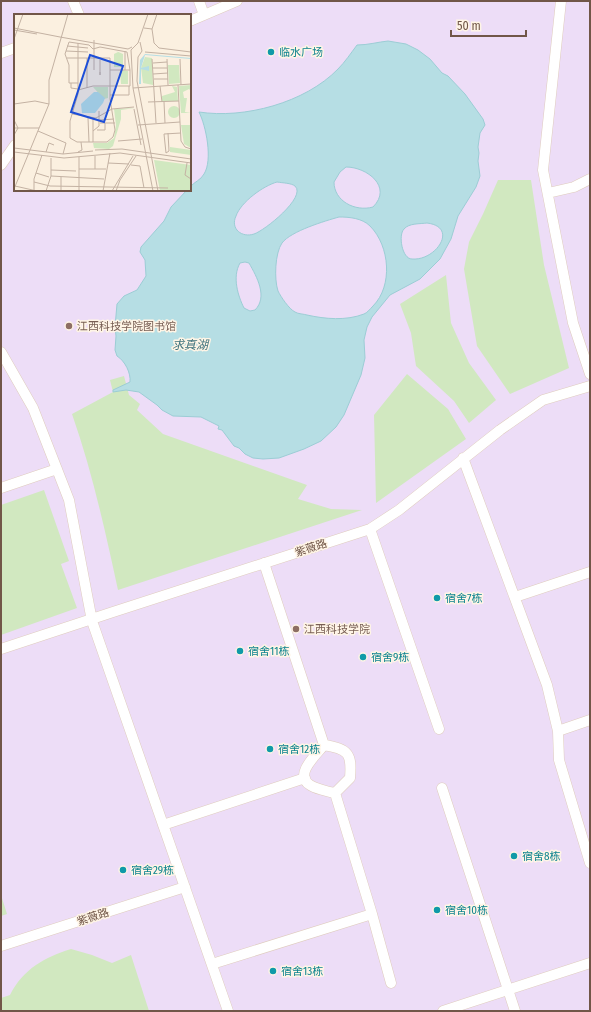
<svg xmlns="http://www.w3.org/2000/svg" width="591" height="1012" font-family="'Fira Sans Condensed','Noto Sans SC',sans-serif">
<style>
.education{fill:#edddf7;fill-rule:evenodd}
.green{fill:#d1e8c0}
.water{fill:#b6dee4;stroke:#9ccdd5;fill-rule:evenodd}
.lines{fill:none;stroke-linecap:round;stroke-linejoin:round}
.street-casing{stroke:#dfccbd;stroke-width:11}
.street{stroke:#fff;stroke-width:10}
.culture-dot{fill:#0f9aa8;stroke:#fff5e6;stroke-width:1.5}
.education-dot{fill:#8d6e63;stroke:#fff5e6;stroke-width:1.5}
.labels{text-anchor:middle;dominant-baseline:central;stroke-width:3;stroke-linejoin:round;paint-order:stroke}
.culture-label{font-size:11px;fill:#0d838f;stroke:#fff5e6;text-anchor:start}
.education-label{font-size:11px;fill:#785e54;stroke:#fff5e6;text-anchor:start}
.street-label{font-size:11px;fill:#715648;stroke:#fff5e6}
.water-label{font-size:12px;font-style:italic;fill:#40747e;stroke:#fff5e6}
.inset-road{fill:none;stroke:#c4b2a3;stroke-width:1}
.view{fill:#1d4ed8;fill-opacity:0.15;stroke:#1d4ed8;stroke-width:2}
.inset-edge{fill:none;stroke:#715648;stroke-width:2}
</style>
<rect width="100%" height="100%" fill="#fbf0e0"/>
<path class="education" d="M1,1h589v240l-1,1 1,5v764h-589zM15,15h175v175h-175z"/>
<path class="green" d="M498,180h33l13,85 25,103 -59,26 -33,-48 -13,-77 5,-27 14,-28z
M446,275l5,48 18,40 27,37 -27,23 -15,-22 -38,-35 -5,-33 -11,-29z
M407,374l41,35 18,30 -90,64 -2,-88z
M124,376l5,19 11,9 -3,6 26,24 144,51 -9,14 33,10 31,1 -244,80c-13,-60 -26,-119 -46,-176l41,-22 -3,-12z
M44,490l25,71 -8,3 16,44 -76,27v-130z
M1,895l6,19 -6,2z
M71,949l21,6 20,8 19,-8 18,56h-148v-13l9,-3c13,-26 35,-38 61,-46z"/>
<path class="water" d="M388,41l18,3 12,6 12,9 12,14 6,3 17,18 18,25 2,6 -5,8 -2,14 1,6 -1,8 2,15 -4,11 -18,29 -7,23 -11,20 -20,20 -30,16 -18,22 -5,10 -3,13 1,18 -4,17 -17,40 -8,12 -15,14 -17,8 -25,9 -16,1 -10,-1 -8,-4 -6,-6 -5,-2 -12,-16 -4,-1 1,-3 -18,-9 -28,-1 -11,-6 -5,-5 -18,-13 -13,-2 -13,2v-2l17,-8c1,-9 -5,-21 -13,-26l-2,-6 1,-14 -1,-9 2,-23 7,-8 13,-6 9,-14 -1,-16 -5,-8 1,-5 23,-26 7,-14 16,-17h3v-3c4,-5 11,-7 14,-13 9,-14 2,-48 -5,-62 45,7 106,-9 139,-43 7,-7 13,-16 19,-24 11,0 21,-3 31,-4zM346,167c21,0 47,20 27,40 -18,5 -39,-6 -39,-25l6,-10zM277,182c6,1 14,1 18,4 12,11 -31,45 -41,48 -12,4 -24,-5 -18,-18 5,-14 27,-30 41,-34zM339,217c10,0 23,1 31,9 20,20 23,60 3,80 -3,3 -6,7 -9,8 -18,7 -39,5 -57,1 -3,-1 -9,-1 -12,-3 -6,-3 -14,-15 -17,-21 -4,-12 -3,-38 4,-48 9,-12 43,-22 57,-26zM427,223c32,4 9,38 -15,36 -10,0 -14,-24 -8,-30 5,-6 16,-5 23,-6zM245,262l4,1c8,14 19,34 6,47l-5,1 -6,-3c-6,-12 -12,-31 -4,-45z"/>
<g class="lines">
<defs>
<path id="street" d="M73,1l6,14
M199,1l5,14
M561,1l-18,169 30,153 17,51
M190,21l47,-20
M1,53l14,-5
M1,165l14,-20
M548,193l26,-6 16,-8
M1,352l32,56 36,92 23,121 136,390
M463,458l84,227 11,46 1,29 31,103
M1,488l56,-19
M370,529l69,200
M264,563l60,182
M515,597l75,-25
M1,649l112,-37 257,-83 29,-19 101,-80 43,-30 47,-14
M558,731l32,-11
M324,745c25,4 28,9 26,33l-15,15c-6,-1 -21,-5 -25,-8 -17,-10 7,-31 14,-40z
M442,788l73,223
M335,793l37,121 19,69
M163,825l142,-47
M1,946l184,-59
M212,964l160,-50
M443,1011l147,-48"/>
</defs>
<use href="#street" class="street-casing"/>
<use href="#street" class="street"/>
</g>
<g class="culture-dot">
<circle cx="271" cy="52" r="4"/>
<circle cx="437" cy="598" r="4"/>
<circle cx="240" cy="651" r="4"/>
<circle cx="363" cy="657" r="4"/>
<circle cx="270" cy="749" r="4"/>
<circle cx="514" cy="856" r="4"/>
<circle cx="123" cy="870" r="4"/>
<circle cx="437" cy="910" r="4"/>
<circle cx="273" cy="971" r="4"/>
</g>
<g class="education-dot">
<circle cx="69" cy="326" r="4"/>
<circle cx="296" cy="629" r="4"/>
</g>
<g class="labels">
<g class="culture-label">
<text x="279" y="52">临水广场</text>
<text x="445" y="598">宿舍7栋</text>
<text x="248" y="651">宿舍11栋</text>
<text x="371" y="657">宿舍9栋</text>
<text x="278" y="749">宿舍12栋</text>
<text x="522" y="856">宿舍8栋</text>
<text x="131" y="870">宿舍29栋</text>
<text x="445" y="910">宿舍10栋</text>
<text x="281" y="971">宿舍13栋</text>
</g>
<g class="education-label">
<text x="77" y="326">江西科技学院图书馆</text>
<text x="304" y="629">江西科技学院</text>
</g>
<g class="street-label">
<text transform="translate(311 548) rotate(-18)">紫薇路</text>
<text transform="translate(93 917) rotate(-18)">紫薇路</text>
</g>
<g class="water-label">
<text x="190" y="345">求真湖</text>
</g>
</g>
<g transform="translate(14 14)">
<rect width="177" height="177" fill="#fbf0e0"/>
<path d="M100,36l9,4v13h-9v-13l4,-2zM131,43l7,1 1,27 -10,-2 -2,-15zM154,51h11l1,18 -11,1zM109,56l5,1v13h-7l-1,-13zM177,71v6l-2,-2 -6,3 1,6h3l-2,14 6,1h-10l-2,-27zM158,72l5,1 1,14h-16v-5l13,-4zM79,73h15v11l-4,1zM154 98a6 6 0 1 1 12 0a6 6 0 1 1-12 0ZM121,94l-14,2v9l-8,27 -4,3 -15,-1 -1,-5h14l7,-5 2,-13 -2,-16zM167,111h10v23l-7,-4zM156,133l21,3v5l-21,-3zM140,146l37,5v26h-31z" fill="#d1e8c0"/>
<path d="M131,40l46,4v1l-46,-4 -4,13 8,-2v5l-8,-2v15h-2l1,-24zM80,78h4l7,6 -2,5 -8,10h-13l-1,-9z" fill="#b6dee4"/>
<path class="inset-road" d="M134,0l-10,29 -7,7 2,38 20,103M0,14l46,9M130,14l8,1 2,14 5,5 32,4M138,15l5,-15M0,16l23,4M46,23l68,12 4,-2M0,25l9,-25M80,26v30M126,28l2,9 -4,6 -1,24 21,110M53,32l21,2M52,37l22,1M111,37v19M131,38l46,4M53,44h11v-15M64,44h32v41l5,31 -2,7 -6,5h-30l-7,-4v-17l8,-27zM138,45l4,64M153,45l1,26M166,45l1,26M139,49l14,-1M139,54h14M86,58v3v-15M139,60l15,-1M140,65h14M57,69v5l7,1M64,69h-9v-18l-4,-11 4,-12 20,3 4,4 7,-2 27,5 3,18M164,71l3,56 4,6 6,2M146,72l2,16M73,74v-30M119,74l58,-4M64,76l15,-4h37v-16h-20M96,81h19v-9M134,88l31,-1M150,88l1,21M0,90l21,-3 14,3M120,95l7,36M58,100l24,4 16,-9 22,-2M74,104l1,24M79,104v24M0,106l4,8 -4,7M86,106l14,-1M86,109h15M124,111l42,-3M0,114h25M83,116h8v-7M24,117l28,12 -3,11M79,117l6,-5v-15M154,119l1,18 -3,2 -2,-19 17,-1M104,127l24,-2M0,134l49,6 30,-3M81,136l27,-1 69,10M0,138l50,6 56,-5 71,10M32,138l3,-9 5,2M64,138l4,-2 -1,-8M65,143v34M94,149l21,1M173,149l-2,12 6,4M117,151l9,1 4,22M65,155h27M81,155v-13M37,156l25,1M22,159l13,4M37,162l53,3M47,163v14M20,168l16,4 118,2M1,172l22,5M0,175l35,-85v-24l19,-66M20,177v-12l8,-24M32,177l5,-15v-18M89,177l7,-38M98,177l21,-35M102,177l4,-11 16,-24"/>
<path class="view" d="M76,41l33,11 -19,56 -33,-10z"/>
<rect width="177" height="177" class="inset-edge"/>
</g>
<rect width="591" height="1012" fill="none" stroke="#715648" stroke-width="4"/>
<path d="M451 30v6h75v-6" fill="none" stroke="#715648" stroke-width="2"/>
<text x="457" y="30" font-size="12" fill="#715648" stroke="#fff5e6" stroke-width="3" paint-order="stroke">50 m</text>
</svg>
